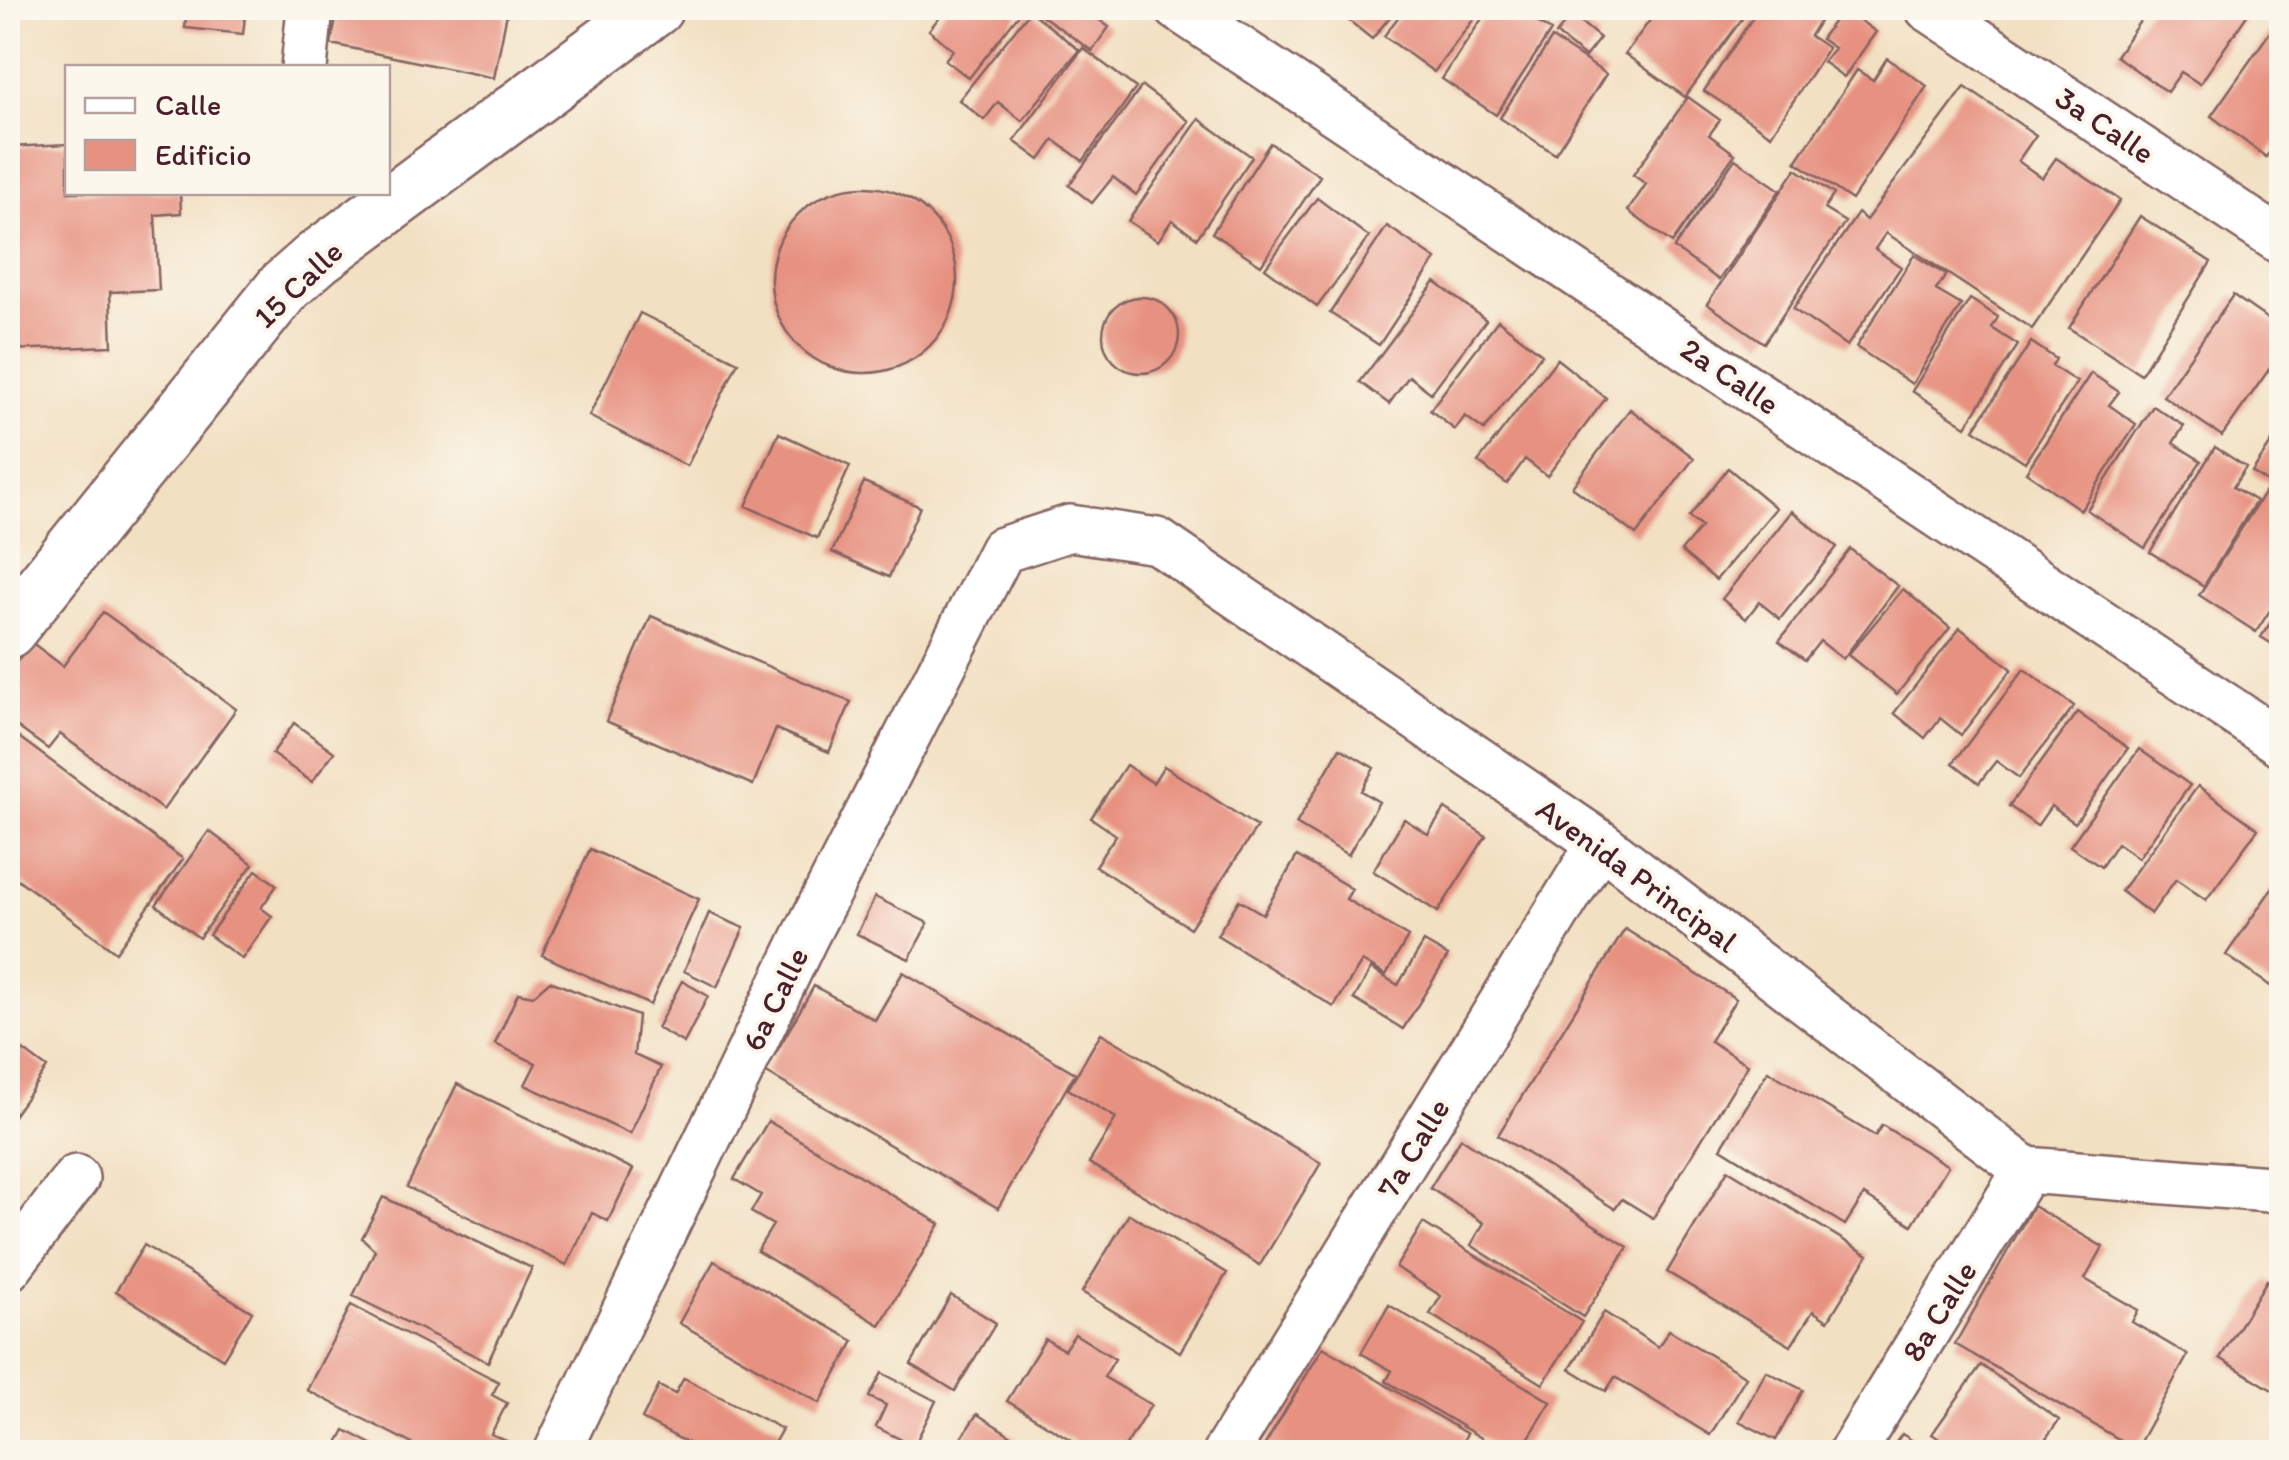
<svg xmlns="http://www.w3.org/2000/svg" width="2289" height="1460" font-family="Itim,sans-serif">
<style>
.building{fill:#e79180}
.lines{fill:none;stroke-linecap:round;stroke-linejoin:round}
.street-casing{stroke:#856360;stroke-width:50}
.secondary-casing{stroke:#856360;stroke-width:60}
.street{stroke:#fff;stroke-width:45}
.secondary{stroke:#fff;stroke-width:55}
.labels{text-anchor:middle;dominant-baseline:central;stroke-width:8;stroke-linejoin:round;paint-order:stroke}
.street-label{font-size:32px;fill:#4a1f2b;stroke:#fbf7ec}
</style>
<rect width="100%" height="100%" fill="#fbf7ec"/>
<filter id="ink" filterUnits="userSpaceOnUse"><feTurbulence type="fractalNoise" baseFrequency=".01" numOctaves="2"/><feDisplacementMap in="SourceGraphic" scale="20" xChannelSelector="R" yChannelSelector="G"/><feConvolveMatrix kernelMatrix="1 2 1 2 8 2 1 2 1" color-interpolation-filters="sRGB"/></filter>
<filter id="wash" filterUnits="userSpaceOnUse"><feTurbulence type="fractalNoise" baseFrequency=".0048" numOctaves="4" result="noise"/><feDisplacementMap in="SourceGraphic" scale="40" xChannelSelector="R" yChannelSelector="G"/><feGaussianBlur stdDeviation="2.25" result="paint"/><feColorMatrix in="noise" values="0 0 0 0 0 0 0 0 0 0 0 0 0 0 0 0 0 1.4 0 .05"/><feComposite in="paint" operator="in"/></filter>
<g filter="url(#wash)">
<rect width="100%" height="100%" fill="#f2e0c2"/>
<g id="blocks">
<path class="building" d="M187,8h59l-3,26 -58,-6z
M338,8h170l-14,70 -163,-34z
M947,8h64l8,6 -50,64 -24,-18 8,-10 -24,-20z
M1044,8h39l26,19 -17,24 -52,-37z
M1333,8h64l-25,31z
M1405,8h77l-48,64 -50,-36z
M1489,8h45l-6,8 23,15 -55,84 -54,-36z
M1659,8h91l-65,89 -60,-43z
M1759,8h54l10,7 -13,21 18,12 -57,87 -67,-44z
M1843,8l33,24 -32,45 -21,-15 11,-14 -13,-9z
M2149,8h103l-52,76 -19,-12 -14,20 -51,-36z
M1030,11l49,39 -57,71 -24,-19 -14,18 -25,-20z
M1572,15l28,23 -15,19 -29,-23z
M2275,25l7,5v105l-16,22 -55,-41z
M1552,38l54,36 -51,80 -55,-36z
M1083,48l53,40 -53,73 -29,-21 -14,20 -26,-19z
M1887,58l40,28 -75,114 -56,-38 61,-92 16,10z
M1142,86l47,35 -53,74 -23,-18 -21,26 -23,-18z
M1965,87l71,48 -18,26 24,17 14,-20 64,42 -88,129 -146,-96 -11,16 26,18 -54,79 -54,-37 65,-96 8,7z
M1688,97l32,23 -11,15 26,19 -63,89 -44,-32 18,-27 -13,-9z
M1199,119l53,38 -55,81 -25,-18 -14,21 -30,-20z
M1270,143l50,33 -59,89 -49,-32z
M68,144v48h112l1,21 -26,2 4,75 -49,2 2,54 -104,4v-131h4l-3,-72z
M1735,159l45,31 -61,90 -45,-32z
M1796,169l38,25 -10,15 21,13 -81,121 -57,-39z
M771 280a93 93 0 1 1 186 0a93 93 0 1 1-186 0Z
M1317,198l52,39 -52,70 -52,-39z
M2140,216l71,46 -70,112 -72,-46z
M1387,226l49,33 -57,86 -49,-32z
M1914,255l32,20 -10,15 25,15 -49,79 -56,-37z
M1435,282l51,38 -55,73 -22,-17 -20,28 -29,-22z
M2233,295l49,34v22l-60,85 -59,-40z
M1103 335a38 38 0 1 1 76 0a38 38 0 1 1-76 0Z
M1970,299l28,18 -6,11 26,17 -52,81 -54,-35z
M640,313l98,49 -51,104 -98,-50z
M1498,320l44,34 -58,76 -19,-14 -10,14 -25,-20z
M2031,342l25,17 -4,7 25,16 -52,80 -51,-33z
M1557,359l49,39 -59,78 -22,-17 -18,25 -29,-22z
M2091,373l28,19 -10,13 27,19 -55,86 -55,-38z
M2153,406l31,20 -11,17 28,18 -56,87 -58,-38z
M1630,409l64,49 -58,77 -64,-48z
M2282,427v165l-26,40 -57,-37 71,-111 -18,-12z
M779,433l71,33 -33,72 -71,-32z
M2215,447l31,20 -13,20 23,14 -52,85 -54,-34z
M1728,468l48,40 -60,72 -35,-29 20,-24 -12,-10z
M864,482l56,25 -31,70 -57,-25z
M1792,511l45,36 -57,72 -21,-17 -13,17 -24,-20z
M1850,549l48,37 -55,73 -23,-18 -15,19 -26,-19z
M1903,589l47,39 -53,66 -49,-39z
M2282,605v45l-21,-13z
M103,612l133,97 -73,101 -103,-76 -12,15 -40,-29v-46l23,-32 32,24z
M651,616l200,86 -22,50 -53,-23 -23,56 -147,-64z
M1960,628l52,41 -51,66 -21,-17 -15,20 -31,-25z
M2024,669l50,37 -55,72 -23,-17 -17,22 -26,-20z
M2077,712l51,36 -53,75 -24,-17 -14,20 -28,-20z
M294,723l40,29 -22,30 -40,-28z
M8,729l175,130 -67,93 -108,-80z
M1340,748l34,20 -13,23 18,11 -31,53 -52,-31z
M2139,749l51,36 -52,73 -21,-15 -16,24 -31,-21z
M1126,765l27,18 11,-17 93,61 -67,101 -95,-62 21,-31 -25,-17z
M2198,786l60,43 -52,71 -30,-21 -25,35 -30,-23z
M1445,809l41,27 -48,76 -65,-41 31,-52 24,15z
M209,831l44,33 -54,74 -43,-33z
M590,849l109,50 -49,106 -108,-50z
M1297,856l55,33 -6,10 62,38 -22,38 -24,-14 -28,46 -117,-72 22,-35 24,14z
M256,870l21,15 -16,23 11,8 -30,43 -33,-24z
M2282,874v120l-56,-39z
M875,897l53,26 -19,36 -52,-25z
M709,913l35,15 -27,59 -33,-16z
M1625,929l111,70 -26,42 38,24 -95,153 -31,-19 -7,10 -117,-74z
M1424,942l24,14 -45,73 -49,-30 17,-30 27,16z
M903,972l172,101 -77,135 -233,-136 49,-86 61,34z
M550,981l88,35 -4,39 27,12 -31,67 -105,-49 11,-22 -41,-19 23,-51 15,3z
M682,981l26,15 -24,47 -27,-15z
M1101,1033l220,130 -61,102 -171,-102 27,-45 -48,-29z
M8,1039l39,29 -39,55z
M1768,1071l107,65 7,-11 66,41 -36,59 -48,-30 -19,30 -124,-77z
M457,1084l176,85 -25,52 -16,-8 -25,52 -160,-78z
M768,1121l172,103 -60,101 -123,-74 16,-26 -22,-13 10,-17 -27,-16z
M1461,1138l167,109 -45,70 -112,-72 13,-22 -54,-35z
M1728,1170l140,85 -40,66 -15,-10 -22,35 -124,-74z
M383,1197l149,71 -44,94 -135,-66 22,-46 -13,-12z
M2033,1206l70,41 -18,32 53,31 -6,12 56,33 -52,94 -181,-105z
M1129,1214l98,59 -47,79 -98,-60z
M1423,1223l159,99 -39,62 -113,-70 11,-18 -45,-29z
M144,1245l108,67 -29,47 -107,-68z
M714,1261l140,80 -34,62 -141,-80z
M2267,1280l15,9v107l-62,-38z
M951,1295l45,28 -41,68 -44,-27z
M351,1305l148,77 -7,13 15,8 -16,31 22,10 -4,8h-81l-121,-62z
M1389,1305l162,97 -31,50h-15l-119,-71 6,-10 -31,-18z
M1604,1312l54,35 11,-17 77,47 -36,58 -95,-58 -9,14 -36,-22z
M1075,1334l40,25 -11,18 47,28 -29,47h-31l-84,-51 38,-62 19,11z
M1323,1347l144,87 -11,18h-185l-8,-4z
M1981,1365l78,55 -23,32h-78l-26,-18z
M1766,1371l37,19 -27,50 -37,-19z
M882,1373l54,28 -22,45 -38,-19 10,-22 -17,-8z
M684,1378l98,51 -13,23h-64l-63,-33 17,-33 16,8z
M977,1414l60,38h-85z
M345,1430l42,22h-54z
M1902,1434l28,18h-41z"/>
</g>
</g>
<g filter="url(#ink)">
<use href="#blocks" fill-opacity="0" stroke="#856360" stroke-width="2.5"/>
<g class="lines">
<defs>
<path id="street" d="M1178,8l1104,736
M1928,8l354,234
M304,68l6,-60
M8,1268l68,-90
M557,1452l247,-513 198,-389 68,-22 87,13 443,302 426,327 256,20
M1226,1452l374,-609
M1852,1452l174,-282"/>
<path id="secondary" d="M8,630l276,-343 33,-29 338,-250"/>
</defs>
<use href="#street" class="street-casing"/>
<use href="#secondary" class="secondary-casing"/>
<use href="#street" class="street"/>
<use href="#secondary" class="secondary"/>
</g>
</g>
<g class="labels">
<g class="street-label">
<text transform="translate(2105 125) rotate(34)">3a Calle</text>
<text transform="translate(298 284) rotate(-44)">15 Calle</text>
<text transform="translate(1730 376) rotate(34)">2a Calle</text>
<text transform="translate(1637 875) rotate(36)">Avenida Principal</text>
<text transform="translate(775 999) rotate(-64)">6a Calle</text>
<text transform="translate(1413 1148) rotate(-59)">7a Calle</text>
<text transform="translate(1939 1311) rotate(-58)">8a Calle</text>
</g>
</g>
<rect width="2289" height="1460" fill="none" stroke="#fbf7ec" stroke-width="40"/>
<rect x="65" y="65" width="325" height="130" fill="#fbf7ec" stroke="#b4a19f" stroke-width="2.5"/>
<rect x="85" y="98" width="50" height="15" fill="#ffffff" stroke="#b4a19f" stroke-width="2.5"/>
<text x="155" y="115" font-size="30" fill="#4a1f2b">Calle</text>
<rect x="85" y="140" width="50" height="30" fill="#e79180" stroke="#b4a19f" stroke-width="2.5"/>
<text x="155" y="165" font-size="30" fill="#4a1f2b">Edificio</text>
</svg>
